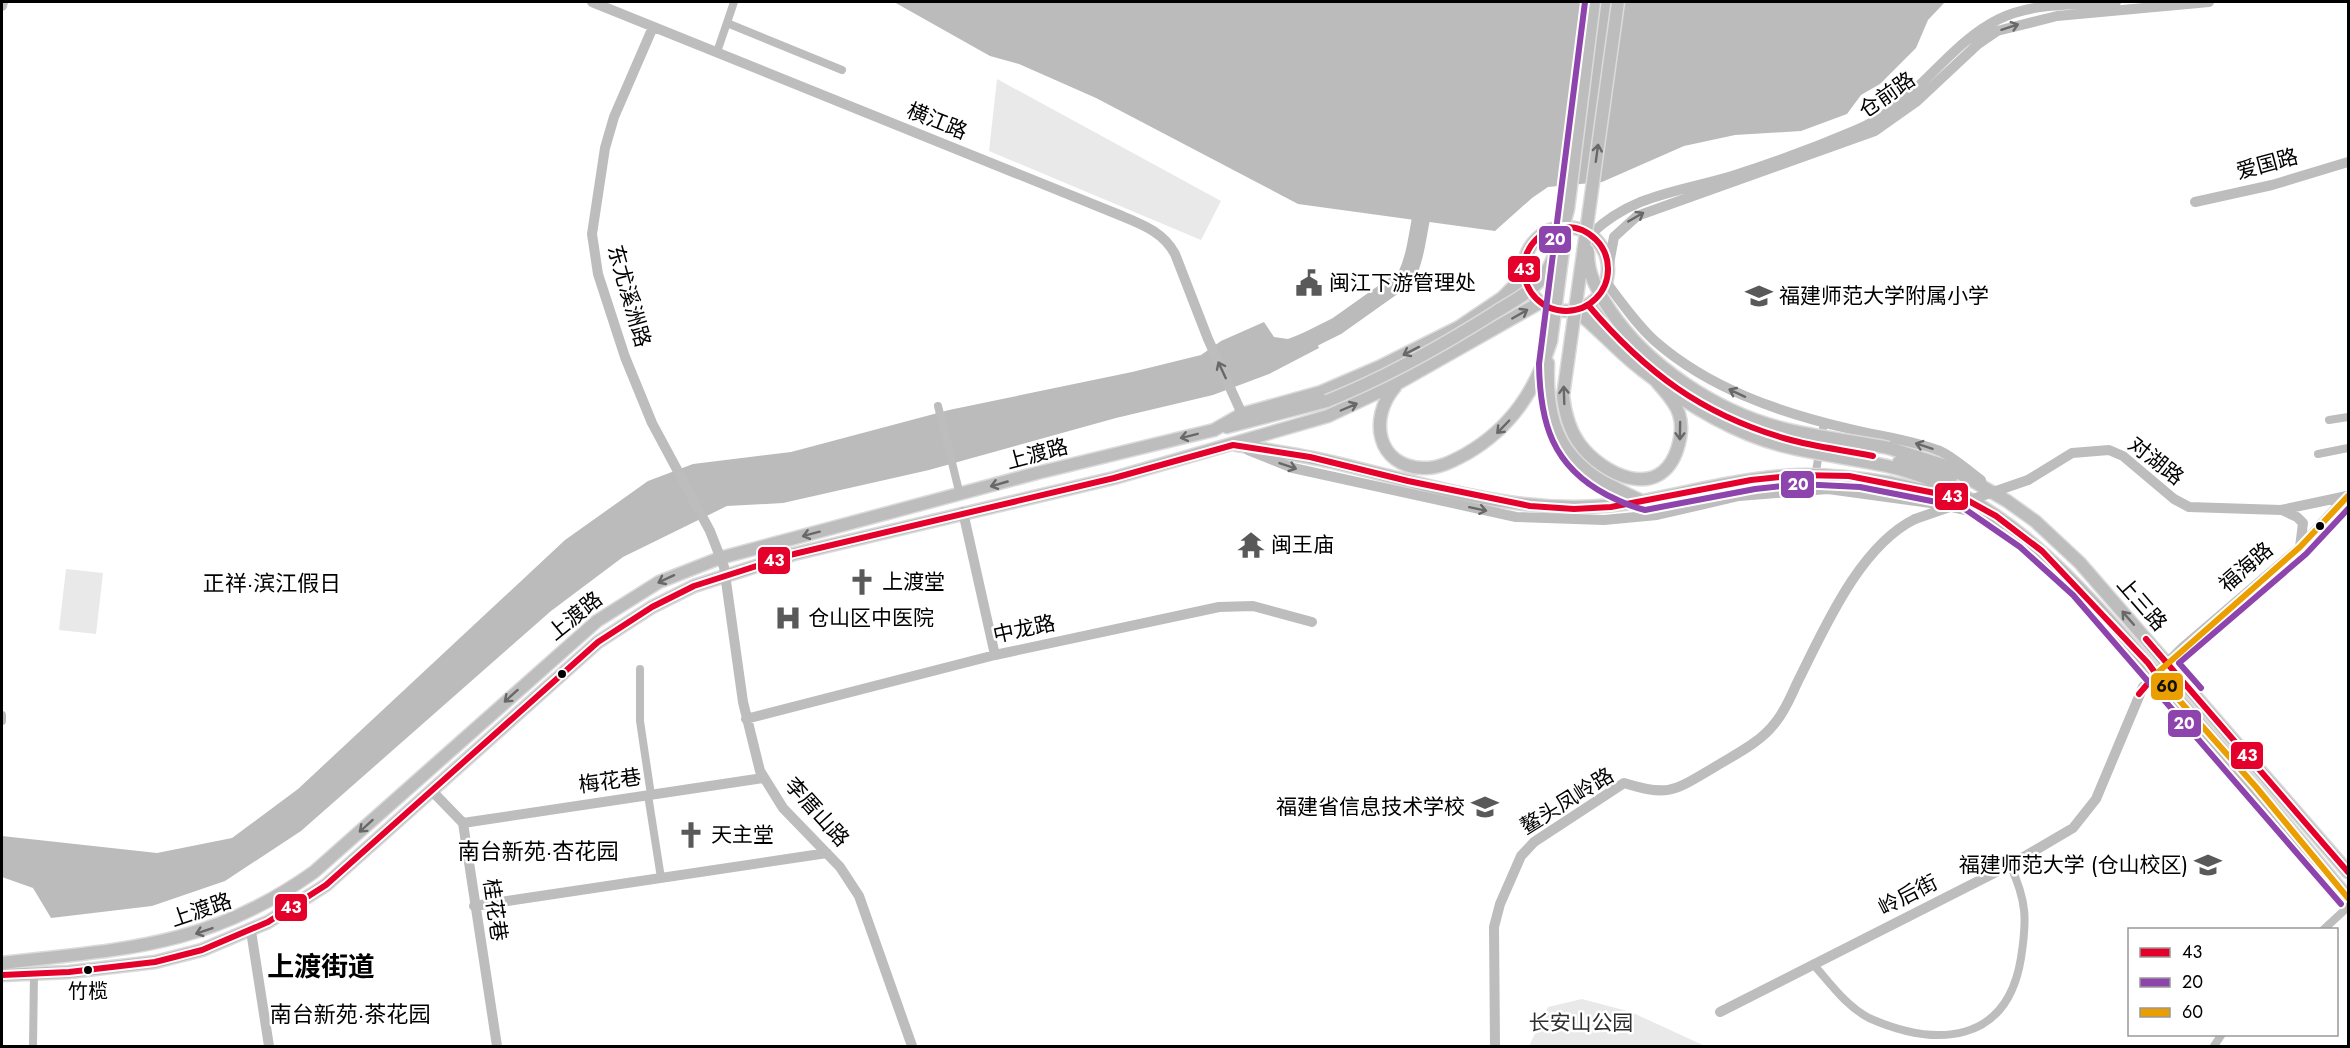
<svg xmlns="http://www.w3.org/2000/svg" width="2350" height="1048" font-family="Jost,'Noto Sans SC',sans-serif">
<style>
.green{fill:#e9e9e9}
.water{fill:#bbb}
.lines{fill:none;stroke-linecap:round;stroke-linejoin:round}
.river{stroke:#bbb;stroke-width:18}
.primary-casing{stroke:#dbdbdb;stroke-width:15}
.minor{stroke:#bdbdbd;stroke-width:8}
.tertiary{stroke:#bdbdbd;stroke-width:10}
.secondary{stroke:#c0c0c0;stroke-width:10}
.primary{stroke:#bdbdbd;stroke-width:12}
.primary-bridge-casing{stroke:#dbdbdb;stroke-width:15;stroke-linecap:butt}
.tertiary-bridge{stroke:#bdbdbd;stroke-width:10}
.primary-bridge{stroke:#bdbdbd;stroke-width:12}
.bus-1-casing{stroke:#fff;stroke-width:10}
.bus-2-casing{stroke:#fff;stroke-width:10}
.bus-3-casing{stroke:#fff;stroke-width:10}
.bus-1{stroke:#e4002b;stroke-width:6}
.bus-2{stroke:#8e44ad;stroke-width:6}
.bus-3{stroke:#eb9e00;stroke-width:6}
.oneway{stroke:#686868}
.bus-dot{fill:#000;stroke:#fff;stroke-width:2}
.labels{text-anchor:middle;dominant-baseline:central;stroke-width:5;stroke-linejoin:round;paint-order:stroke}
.bus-label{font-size:20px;fill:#000;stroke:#fff}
.street-label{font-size:21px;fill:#000;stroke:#fff}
.poi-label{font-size:21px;fill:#000;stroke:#fff;text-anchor:start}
.park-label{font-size:21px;fill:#2e2e2e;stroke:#fff}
.neighbourhood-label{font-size:22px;fill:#000;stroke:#fff}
.district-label{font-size:27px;font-weight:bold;fill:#000;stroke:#fff}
.line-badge{stroke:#fff;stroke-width:2}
.badge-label{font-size:16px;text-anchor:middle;font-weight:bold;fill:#fff}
.pale-badge-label{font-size:16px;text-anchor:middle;font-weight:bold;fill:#111}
</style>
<rect width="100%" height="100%" fill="#fff"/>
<path class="green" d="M997,79l224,122 -20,39 -212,-89z
M66,569l37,4 -7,61 -37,-4z
M1582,999l49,13 74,34h-176l19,-39z"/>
<path class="water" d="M894,2h1051l-17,18 -12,28 -36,36 -19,11 -14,19 -46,17 -66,4 -51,11 -82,36 -54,5 -16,11 -37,33 -197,-27 -202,-106 -77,-34 -29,-8z
M1264,322l10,15 14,2 23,-9 8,18 -50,26 -56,21 -97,23 -187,52 -146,33 -56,3 -104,51 -72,54 -250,220 -76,50 -73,25 -101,12 -18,-30 -31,-11v-41l155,17 75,-15 66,-49 267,-249 83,-59 45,-17 98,-12 158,-42 183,-38 69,-17 20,-14z"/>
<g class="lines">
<path class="river" d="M1291,349l46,-23 69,-49c12,-24 12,-54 20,-80"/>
<defs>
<path id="primary" d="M1568,209l26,-207
M1589,211l29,-209
M1524 269a42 42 0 1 1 84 0a42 42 0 1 1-84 0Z
M1588,305l21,24
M1575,310c24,19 43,42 67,60
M1548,363c-3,80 24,107 94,138
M1395,387c-27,31 -18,80 28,81 15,1 30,-7 43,-14 45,-26 70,-64 85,-113
M1227,427l100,-26
M1237,445c32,5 64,10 95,17 107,25 200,59 311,39
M1889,448l60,19 58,34 28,20 45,42 268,309
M1899,462l53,14
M1887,466c126,29 209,140 290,232 58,66 115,132 171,200
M1891,483l64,14
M2,963c122,-14 207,-16 312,-91l283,-251 62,-39 61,-24 317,-85 177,-43 28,-16 79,-22 58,-25 80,-40 43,-29 14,-14 8,-15
M2,975l67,-3 86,-10 47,-12 66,-28 58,-37 272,-243 54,-35 42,-21 100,-32 320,-76 214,-62 72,-34 141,-80"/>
</defs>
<use href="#primary" class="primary-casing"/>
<path class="minor" d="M727,23l115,47
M717,52l17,-50
M938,406l22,89
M2329,420l19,-3
M2318,454l30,-6
M1813,490l11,-68
M640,669v52l11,74
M2,715v6
M648,795l13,83
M2323,930l25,-23
M1813,964c17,19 33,42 56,54 68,30 138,26 152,-60 6,-38 6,-57 -11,-93
M33,1046l1,-72
M2214,1046l8,-12"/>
<path class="tertiary" d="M592,2l530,214c22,9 42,17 53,38l33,85 34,75
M653,27l-39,90 -9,31 -13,86 6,40 27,83 27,66 58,108 14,36 19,135 17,69 23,37 57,59 19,29 53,150
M2195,202l77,-17 76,-23
M1591,234c42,-40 88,-42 141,-58 41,-13 84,-29 124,-46 59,-24 90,-85 143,-111 35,-17 79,-14 117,-17
M1609,264l5,-27 23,-21 238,-85 41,-29 62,-58 19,-13 60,-15 152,-14
M1606,282c15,20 31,43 50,60 53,46 122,70 190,86 31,8 63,11 94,23 14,6 28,20 41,29
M1248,450l45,18 223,49 88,3 53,-5 82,-19 89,-7 110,15 35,8 28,13
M2028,480l44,-27 37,-3 14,6 51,43 15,8 92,3 66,-14
M2282,510l15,7 6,6 -3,24
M963,512l32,143
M746,719l249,-64 224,-48 34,-1 59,16
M432,791l31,32 34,223
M463,823l300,-45
M474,906l353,-53
M251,931l18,115
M1720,1012l290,-147 63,-37 23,-29 47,-112 39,-39 118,-101 47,-51
M1495,1046l-1,-119 6,-23 21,-48 13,-14 90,-59c45,14 50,8 89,-15 21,-13 47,-25 62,-45 11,-13 17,-30 24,-44 26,-52 61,-133 116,-160"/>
<path class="secondary" d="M2,6l1,-4"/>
<use href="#primary" class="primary"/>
<defs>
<path id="primary-bridge" d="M1589,211l-26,185c2,17 6,33 16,47 23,32 80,59 98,7 4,-12 6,-24 2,-36 -4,-13 -15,-23 -23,-33
M1588,251c-1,23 10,41 22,59 37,56 106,101 171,118 35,9 72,13 108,20
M1551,341l13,-98
M1642,370c41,32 94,65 146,77 33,8 66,12 99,19
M1327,401c60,-24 113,-54 167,-88 17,-11 39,-21 51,-39 12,-19 17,-43 23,-65
M1643,501c51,-10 104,-24 156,-26 31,-1 61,3 92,8"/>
</defs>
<use href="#primary-bridge" class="primary-bridge-casing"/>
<path class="tertiary-bridge" d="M1915,519l113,-39"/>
<use href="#primary-bridge" class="primary-bridge"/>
<defs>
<path id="bus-1" d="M1524 269a42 42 0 1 1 84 0a42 42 0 1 1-84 0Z
M1588,305c57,67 114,110 199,134 28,8 57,11 86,17
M2146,639l202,233
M2,975l67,-3 86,-10 47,-12 66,-28 58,-37 272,-243 54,-35 42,-21 100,-32 320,-76 119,-33 77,12 98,24 122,25 44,3 37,-2 140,-27 47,-5 51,1 116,23 31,17 46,35 106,112 8,11 -17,20"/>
<path id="bus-2" d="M1585,2l-46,362c1,59 13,102 68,131 12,6 24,12 38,15l110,-21 44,-5 61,3 102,20 58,40 53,48 268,309
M2201,688l-22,-25 127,-109 42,-45"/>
<path id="bus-3" d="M2348,496l-48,51 -144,127 100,113 92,111"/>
</defs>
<use href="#bus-1" class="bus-1-casing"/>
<use href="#bus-2" class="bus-2-casing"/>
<use href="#bus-3" class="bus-3-casing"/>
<use href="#bus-1" class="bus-1"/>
<use href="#bus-2" class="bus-2"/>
<use href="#bus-3" class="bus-3"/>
</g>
<defs><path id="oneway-shaft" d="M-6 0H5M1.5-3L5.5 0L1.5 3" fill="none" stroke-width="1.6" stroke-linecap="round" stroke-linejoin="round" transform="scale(1.5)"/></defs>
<g class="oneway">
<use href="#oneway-shaft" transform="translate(2010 27) rotate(-18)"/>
<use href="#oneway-shaft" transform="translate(1597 153) rotate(-82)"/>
<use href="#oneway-shaft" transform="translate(1636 217) rotate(-30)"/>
<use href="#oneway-shaft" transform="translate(1520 314) rotate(-30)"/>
<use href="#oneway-shaft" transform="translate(1411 351) rotate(153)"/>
<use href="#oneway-shaft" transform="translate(1222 370) rotate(-115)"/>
<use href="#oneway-shaft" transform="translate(1737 393) rotate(-155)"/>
<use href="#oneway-shaft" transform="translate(1564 395) rotate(-92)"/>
<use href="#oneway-shaft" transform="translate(1349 407) rotate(-23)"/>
<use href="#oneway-shaft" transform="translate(1503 427) rotate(134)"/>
<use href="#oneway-shaft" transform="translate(1680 431) rotate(91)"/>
<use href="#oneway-shaft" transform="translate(1189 436) rotate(166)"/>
<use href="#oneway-shaft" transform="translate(1924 446) rotate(-162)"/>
<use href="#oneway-shaft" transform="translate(1288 466) rotate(19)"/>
<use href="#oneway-shaft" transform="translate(999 484) rotate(164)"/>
<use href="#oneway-shaft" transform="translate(1478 509) rotate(12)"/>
<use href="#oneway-shaft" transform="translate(811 534) rotate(165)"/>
<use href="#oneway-shaft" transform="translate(666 579) rotate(155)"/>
<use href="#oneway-shaft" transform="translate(2128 618) rotate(-131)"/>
<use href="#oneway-shaft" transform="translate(511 696) rotate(138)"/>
<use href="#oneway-shaft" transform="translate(366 826) rotate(138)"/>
<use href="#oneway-shaft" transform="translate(204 931) rotate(161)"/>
</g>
<defs>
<symbol id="civic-bare" viewBox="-9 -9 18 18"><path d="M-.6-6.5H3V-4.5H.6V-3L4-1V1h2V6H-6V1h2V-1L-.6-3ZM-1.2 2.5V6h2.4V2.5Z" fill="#595959" stroke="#fff" stroke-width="2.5" paint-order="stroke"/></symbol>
<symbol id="school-bare" viewBox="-9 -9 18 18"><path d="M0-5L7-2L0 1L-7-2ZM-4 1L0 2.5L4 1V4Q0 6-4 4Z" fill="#595959" stroke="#fff" stroke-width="2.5" paint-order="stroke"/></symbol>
<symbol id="temple-bare" viewBox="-9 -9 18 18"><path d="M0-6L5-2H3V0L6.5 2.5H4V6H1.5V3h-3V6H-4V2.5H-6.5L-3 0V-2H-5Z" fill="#595959" stroke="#fff" stroke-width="2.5" paint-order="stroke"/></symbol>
<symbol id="church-bare" viewBox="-9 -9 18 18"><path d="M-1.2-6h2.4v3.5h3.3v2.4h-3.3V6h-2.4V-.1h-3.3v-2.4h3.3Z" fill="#595959" stroke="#fff" stroke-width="2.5" paint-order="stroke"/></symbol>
<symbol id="hospital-bare" viewBox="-9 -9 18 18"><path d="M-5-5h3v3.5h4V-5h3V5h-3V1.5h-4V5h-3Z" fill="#595959" stroke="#fff" stroke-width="2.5" paint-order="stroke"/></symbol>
<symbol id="university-bare" viewBox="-9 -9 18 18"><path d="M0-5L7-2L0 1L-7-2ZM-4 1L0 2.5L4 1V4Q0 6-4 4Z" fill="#595959" stroke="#fff" stroke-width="2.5" paint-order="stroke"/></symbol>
</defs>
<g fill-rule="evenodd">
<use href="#civic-bare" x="1290" y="264" width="38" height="38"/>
<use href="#school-bare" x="1740" y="277" width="38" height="38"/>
<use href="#temple-bare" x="1232" y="526" width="38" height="38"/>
<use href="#church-bare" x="843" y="563" width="38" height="38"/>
<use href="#hospital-bare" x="769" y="599" width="38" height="38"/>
<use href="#school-bare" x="1466" y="788" width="38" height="38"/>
<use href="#church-bare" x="672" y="816" width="38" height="38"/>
<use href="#university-bare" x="2189" y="846" width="38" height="38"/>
</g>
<g class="bus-dot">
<circle cx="2320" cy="526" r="5"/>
<circle cx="562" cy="674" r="5"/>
<circle cx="88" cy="970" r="5"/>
</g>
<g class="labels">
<g class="bus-label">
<text x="88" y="991">竹榄</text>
</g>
<g class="street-label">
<text transform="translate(1887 95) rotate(-35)">仓前路</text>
<text transform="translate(937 121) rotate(22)">横江路</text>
<text transform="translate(2267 164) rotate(-15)">爱国路</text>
<text transform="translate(629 296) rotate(74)">东尤溪洲路</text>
<text transform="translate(1037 454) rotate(-15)">上渡路</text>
<text transform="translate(2156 461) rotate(38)">对湖路</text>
<text transform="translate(2246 567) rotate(-41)">福海路</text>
<text transform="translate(2142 604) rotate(49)">上三路</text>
<text transform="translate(575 616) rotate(-39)">上渡路</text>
<text transform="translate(1024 629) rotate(-12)">中龙路</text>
<text transform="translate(610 781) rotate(-8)">梅花巷</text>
<text transform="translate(1567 801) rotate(-32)">鳌头凤岭路</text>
<text transform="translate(817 812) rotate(48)">李厝山路</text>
<text transform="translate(1908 895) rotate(-27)">岭后街</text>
<text transform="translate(201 910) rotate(-19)">上渡路</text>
<text transform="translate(495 910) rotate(82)">桂花巷</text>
</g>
<g class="poi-label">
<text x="1329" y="283">闽江下游管理处</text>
<text x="1779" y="296">福建师范大学附属小学</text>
<text x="1271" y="545">闽王庙</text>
<text x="882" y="582">上渡堂</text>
<text x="808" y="618">仓山区中医院</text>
<text x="1465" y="807" text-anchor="end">福建省信息技术学校</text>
<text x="711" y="835">天主堂</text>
<text x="2188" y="865" text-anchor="end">福建师范大学 (仓山校区)</text>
</g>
<g class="park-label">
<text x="1581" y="1023">长安山公园</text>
</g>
<g class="neighbourhood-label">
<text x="272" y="583">正祥·滨江假日</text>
<text x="538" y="851">南台新苑·杏花园</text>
<text x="350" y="1014">南台新苑·茶花园</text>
</g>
<g class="district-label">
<text x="321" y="966">上渡街道</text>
</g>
</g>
<g class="line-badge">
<rect x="1538" y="225" width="34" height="29" rx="6" fill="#8e44ad"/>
<rect x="1507" y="255" width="34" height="28" rx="6" fill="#e4002b"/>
<rect x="1780" y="470" width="35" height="29" rx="6" fill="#8e44ad"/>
<rect x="1934" y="482" width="35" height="29" rx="6" fill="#e4002b"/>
<rect x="757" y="546" width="34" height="29" rx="6" fill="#e4002b"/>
<rect x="2150" y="672" width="34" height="29" rx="6" fill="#eb9e00"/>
<rect x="2167" y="709" width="35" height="29" rx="6" fill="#8e44ad"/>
<rect x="2230" y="741" width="34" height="29" rx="6" fill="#e4002b"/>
<rect x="274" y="893" width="34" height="29" rx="6" fill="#e4002b"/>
</g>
<g class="badge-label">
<text x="1555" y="245">20</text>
<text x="1524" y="275">43</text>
<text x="1798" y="490">20</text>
<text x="1952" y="502">43</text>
<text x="774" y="566">43</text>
<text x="2184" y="729">20</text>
<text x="2247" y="761">43</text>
<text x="291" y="913">43</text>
</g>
<g class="pale-badge-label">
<text x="2167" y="692">60</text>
</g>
<rect width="2350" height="1048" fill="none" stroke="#000000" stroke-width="6"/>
<rect x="2128" y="928" width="210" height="108" fill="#ffffff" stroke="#999999" stroke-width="1.5"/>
<rect x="2140" y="948" width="30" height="9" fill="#e4002b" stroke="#999999" stroke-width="1.5"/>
<text x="2182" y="958" font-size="18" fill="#000000">43</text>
<rect x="2140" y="978" width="30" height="9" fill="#8e44ad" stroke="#999999" stroke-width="1.5"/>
<text x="2182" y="988" font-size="18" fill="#000000">20</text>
<rect x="2140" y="1008" width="30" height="9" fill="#eb9e00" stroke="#999999" stroke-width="1.5"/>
<text x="2182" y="1018" font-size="18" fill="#000000">60</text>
</svg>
